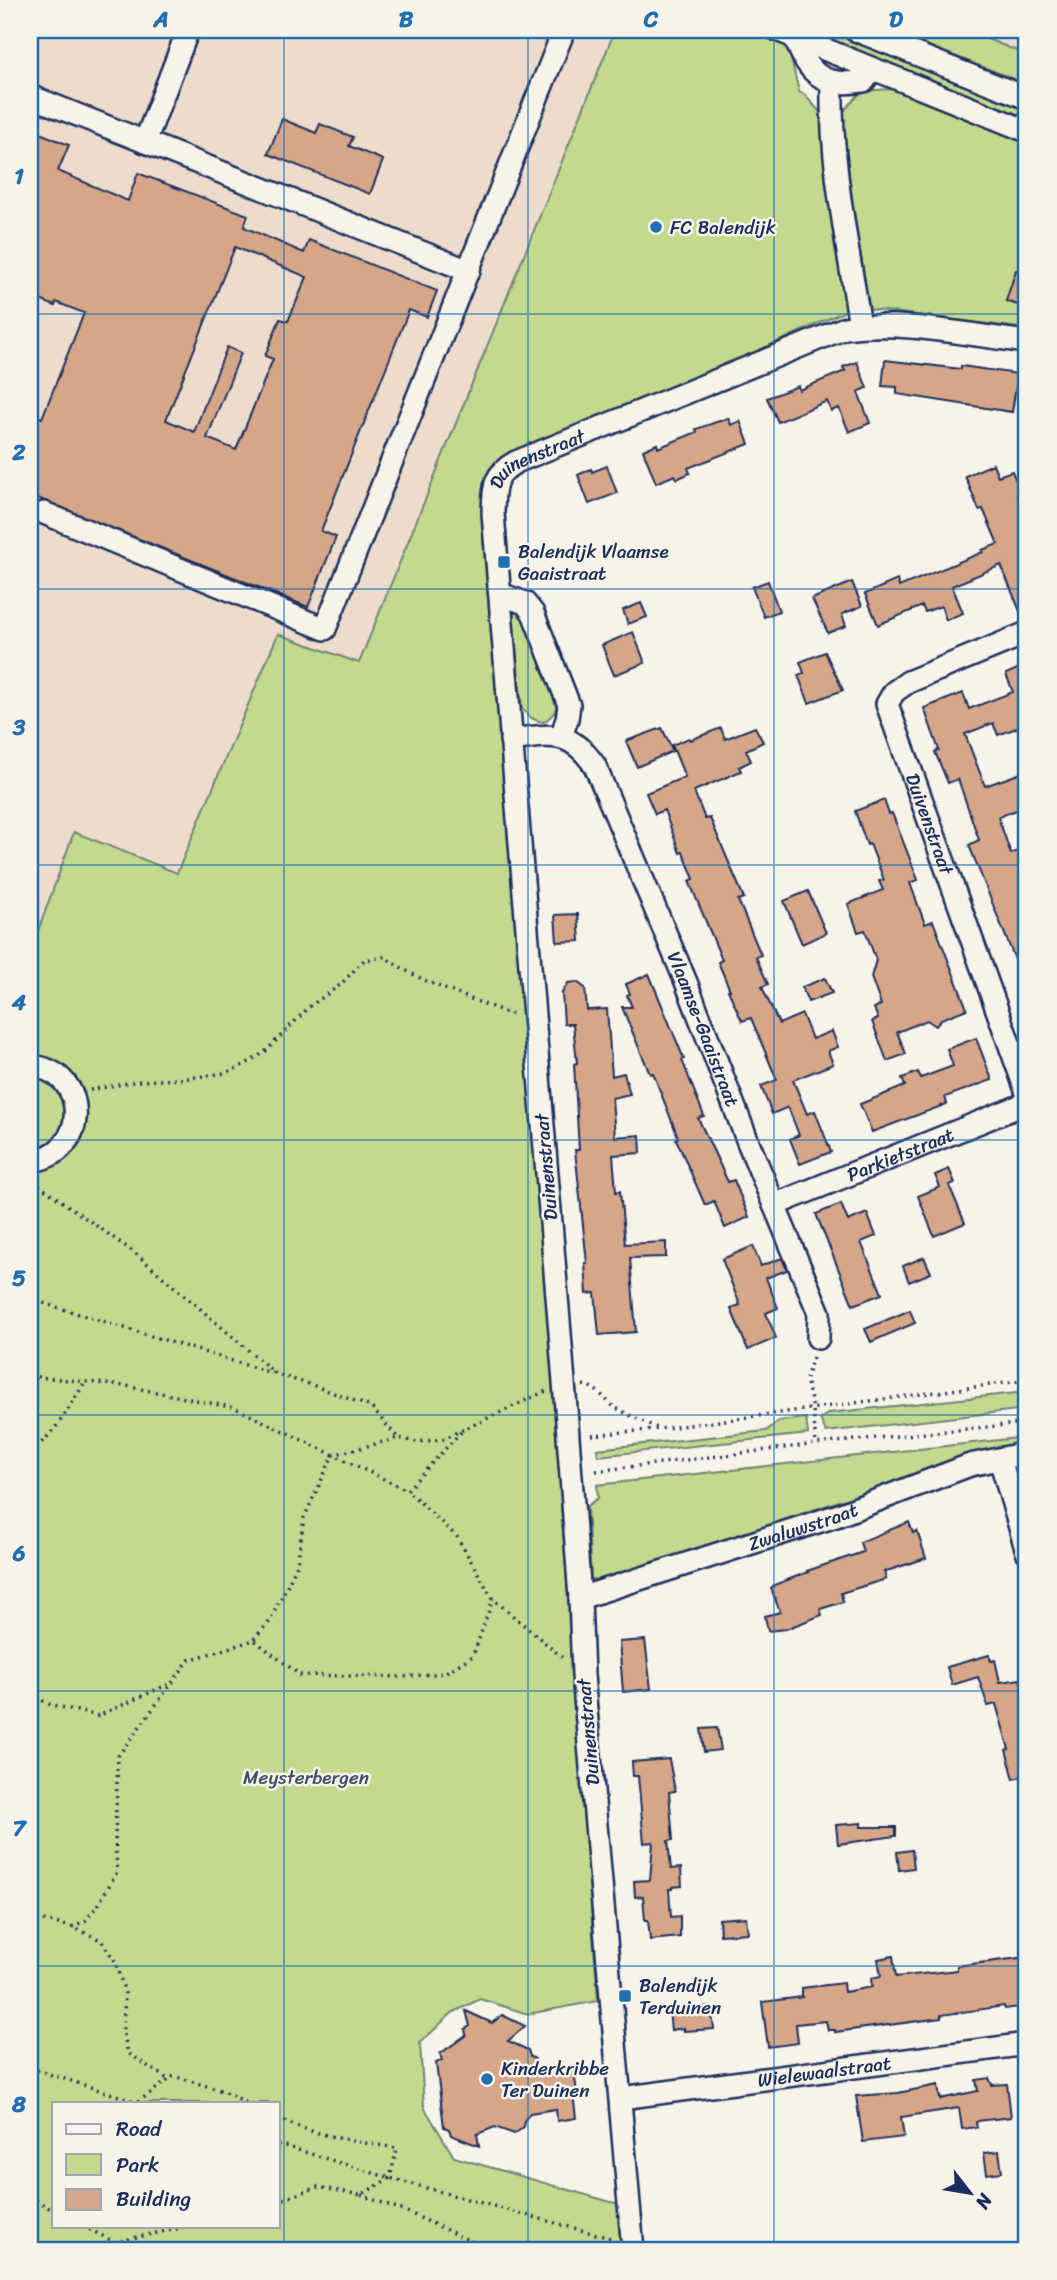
<svg xmlns="http://www.w3.org/2000/svg" width="1057" height="2280" font-family="Sriracha,sans-serif">
<style>
.built{fill:#eddccb}
.green{fill:#c2d98e;stroke:#6e8476;stroke-width:2;fill-rule:evenodd}
.building{fill:#d6a688;stroke:#1b2f5e;stroke-width:2;fill-rule:evenodd}
.lines{fill:none;stroke-linecap:round;stroke-linejoin:round}
.minor-casing{stroke:#1b2f5e;stroke-width:26}
.path{stroke:#1b2f5e;stroke-width:3.5;stroke-dasharray:2 5;stroke-linecap:butt}
.minor{stroke:#f7f3e8;stroke-width:21}
.grid{fill:none;stroke:#1f6fb2;stroke-width:2;stroke-opacity:0.55}
.poi-dot{fill:#1f6fb2;stroke:#f7f3e8;stroke-width:2.5}
.labels{text-anchor:middle;dominant-baseline:central;stroke-width:5;stroke-linejoin:round;paint-order:stroke}
.poi-label{font-size:19px;fill:#1b2f5e;stroke:#f7f3e8;text-anchor:start}
.street-label{font-size:19px;fill:#1b2f5e;stroke:#f7f3e8}
.park-label{font-size:19px;fill:#3c5168;stroke:#f7f3e8}
.neatline{fill:none;stroke:#1f6fb2;stroke-width:2.5}
.grid-label{font-size:23px;text-anchor:middle;font-weight:bold;fill:#1f6fb2}
</style>
<rect width="100%" height="100%" fill="#f7f3e8"/>
<filter id="ink" filterUnits="userSpaceOnUse"><feTurbulence type="fractalNoise" baseFrequency=".0143" numOctaves="2"/><feDisplacementMap in="SourceGraphic" scale="14" xChannelSelector="R" yChannelSelector="G"/><feConvolveMatrix kernelMatrix="1 2 1 2 8 2 1 2 1" color-interpolation-filters="sRGB"/></filter>
<g filter="url(#ink)">
<path class="built" d="M30,30h585l-256,633 -81,-29 -101,239 -103,-41 -44,121z
M965,30h62v25z"/>
<path class="green" d="M615,30h131l42,16 11,46 5,2 16,18 32,196 -160,73 -192,79 -13,22 -3,70 41,461 73,988 -70,13 -48,-15 -28,14 -32,30 4,64 30,50 164,47 3,46h-591v-1297l44,-121 103,41 101,-239 81,29zM54,2103h224v123h-224z
M812,30h19l14,4 182,73v12l-218,-85z
M906,30h59l62,25v29l-111,-43z
M891,89l136,55v185l-158,-20 -18,-118 -9,-78 20,-22z
M517,611l4,1 4,6 31,82c2,12 -4,15 -12,22 -12,-2 -15,-5 -22,-14l-9,-92z
M1027,1392v17l-201,23 -6,-13 9,-6z
M806,1418l2,16 -210,22 -1,-7 169,-18 13,-10z
M1027,1437v11l-88,19 -332,113 -16,-1 -4,-73 11,-8 -1,-13z"/>
<path class="building" d="M282,119l34,14 4,-9 33,13 -4,9 34,14 -13,34 -102,-40z
M30,129l39,16 -11,26 70,30 10,-28 110,42 -4,12 60,26 5,-13 128,51 -10,26 -18,-7 -88,221 15,6 -28,70 -278,-112v-81l12,4 42,-105 -28,-11 -1,4 -25,-10zM235,247l72,30 -19,44 -8,-2 -15,37 8,3 -37,91 -29,-12 34,-85 -14,-6 -33,85 -28,-12z
M1016,270l11,3v35l-21,-7z
M885,360l76,9v-3l57,8 -6,38 -115,-18v-7l-15,-1z
M857,362l10,26 -9,4 12,31 -21,9 -10,-24 -8,3 -4,-10 -49,21 -11,-24 31,-12 1,4 46,-19 -2,-4z
M728,418l3,7 9,-4 9,23 -61,24 2,5 -13,6 -2,-4 -19,8 -13,-33 14,-6 1,4 39,-16 -1,-3z
M993,464l5,12 14,-5 9,22 -4,2 10,28v97l-3,1 -23,-56 -49,21 11,27 -17,7 -5,-14 -16,6 -3,-6 -44,19 -13,-31 32,-14 2,7 84,-35 -1,-2 16,-6 -15,-35 -4,1 -14,-34z
M607,466l10,27 -28,11 -11,-29 13,-6 1,3z
M768,581l11,30 -15,6 -12,-30z
M852,582l10,24 -20,8 4,12 -18,7 -16,-34z
M641,603l6,14 -19,7 -5,-14z
M633,632l12,31 -31,12 -12,-30z
M825,652l18,38 -34,13 -11,-28 6,-2 -4,-11z
M1027,665v30l-9,3 9,26 -29,11 -5,-12 -28,11 20,52 42,-15v35l-29,11 13,37 16,-7 -1,140 -57,-142 10,-5 -21,-61 -10,4 -13,-31 4,-2 -15,-42 39,-15 6,16 44,-17 -7,-18z
M755,727l8,15 -17,8 5,11 -12,6 2,4 -47,20 11,28 5,-1 34,80 -6,2 23,55 -5,2 12,27 -6,3 17,37 23,-10 10,25 20,-8 6,16 -10,4 5,13 -40,16 14,34 8,-3 16,41 -31,12 -10,-25 9,-4 -11,-28 -16,7 -11,-28 16,-6 -26,-62 -9,3 -14,-31h2l-12,-28 4,-2 -33,-79 5,-2 -11,-27 -3,1 -16,-43 -9,4 -9,-21 39,-16 -13,-32 17,-7 1,2 31,-12 4,11z
M662,728l11,23 -36,16 -11,-26z
M884,800l5,14 3,-1 26,67 -8,3 15,41 8,-3 34,88 -26,10 -5,7 -9,-6 -30,12 9,22 -19,7 -15,-40 6,-2 -4,-11 7,-3 -10,-28 5,-17 -11,-30 -7,2 -10,-28 35,-14 -4,-9 5,-1 -14,-36 -3,1 -12,-34z
M808,891l18,42 -24,11 -18,-43z
M578,914l2,27 -23,1 -2,-27z
M649,974l35,85 -2,1 22,56 -6,2 30,64 6,-2 15,37 -24,11 -11,-27 -9,4 -29,-66 2,-2 -25,-64 -3,1 -28,-67h10l-5,-12 3,-1 -4,-10z
M825,978l7,15 -24,9 -6,-15z
M577,982l8,6 2,22 20,-1 5,67 12,-3 6,21 -18,4 3,39 25,-2 1,18 -28,2 3,37 4,-1 5,53 41,-2v15l-36,1 6,74 -37,3 -4,-42 -8,1 -2,-31h2l-12,-113h4l-5,-86 3,-1 -4,-39h-9l-2,-31 6,-10z
M976,1038l16,42 -47,17 2,7 -75,28 -12,-28 45,-18 -3,-8 16,-6 3,6 32,-12 -6,-17z
M949,1169l6,14 -6,2 16,38 -31,13 -16,-40 22,-9 -5,-12z
M841,1204l7,17 19,-8 9,23 -15,6 21,52 -29,11 -37,-91z
M753,1246l8,20 21,-8 5,12 -21,8 12,30 -12,5 10,25 -28,12 -17,-41 9,-4 -18,-46z
M924,1257l7,16 -22,9 -6,-16z
M910,1310l5,13 -44,19 -6,-13z
M909,1522l4,11 4,-2 9,27 -42,14 2,7 -45,14 2,9 -23,7 2,6 -36,14 -18,2 -3,-15 15,-4 -9,-24 3,-3 34,-13 -1,-1 56,-19 -3,-10z
M645,1640l6,49 -28,3 -4,-50z
M989,1655l2,6 4,-1 5,22 20,-3 7,24v72l-13,4 -8,-29 3,-1 -13,-45 -8,2 -10,-29 -26,8 -5,-18z
M717,1728l4,22 -17,2 -3,-23z
M669,1759l6,32 -6,1 4,48 -5,1 3,28 10,-1 1,18 -10,1v2h-3l2,28 9,-1v21l-30,3 -2,-20h-3l-2,-24 -8,1 -1,-16 16,-1 3,-38 -9,1 -6,-67h-5l-1,-14z
M861,1823v4h35v9l-58,8 -2,-19z
M912,1850l2,18 -15,2 -2,-18z
M746,1917l2,16 -28,2 -1,-16z
M893,1956l3,21 61,-7v-4l70,-9v49l-22,3 -1,-3 -63,9v3l-106,14v-2h-7l-2,-9 -30,3 2,19 -30,4 -6,-45 40,-5v-9l41,-5 1,9 28,-5 -1,-9 10,-2 -3,-17z
M711,2007l3,22 -30,2v-3l-13,2 -2,-19z
M466,2011l26,12 10,-8 23,11 -17,15 20,9 2,6 5,3 2,16 37,-5 3,23h-4l3,25 -19,3 -1,-12 -26,4 -6,8 -1,7 -9,6 -19,-7 -18,7 2,12 -28,-11 -2,-6 -5,-2 -8,-64 6,-3 -2,-6 26,-19 -1,-6 5,-3z
M989,2078l3,7 15,-1 4,33 -35,4 1,6 -15,2 -3,-21 -58,9 3,20 -41,5 -7,-46 42,-3 40,-8 2,14 38,-8 -2,-11z
M999,2151l3,21 -15,2 -3,-21z"/>
<g class="lines">
<defs>
<g id="minor">
<path d="M777,30l250,101"/>
<path d="M799,30l-4,7c12,37 29,51 69,44l9,-12"/>
<path d="M855,30l172,68"/>
<path d="M832,82c-2,82 16,164 28,244"/>
<path d="M30,96l439,175"/>
<path d="M145,142l43,-112"/>
<path d="M44,513l281,116 239,-599"/>
<path d="M500,594l25,9 8,10 36,92 -2,14 -6,18"/>
<path id="s1" d="M1027,633l-119,49 -14,10 -7,12 140,389"/>
<path id="s2" d="M511,740c40,-5 59,-11 84,26l91,216 62,160 71,171 -1,25"/>
<path d="M30,1066c60,4 61,89 0,95"/>
<path id="s3" d="M774,1205l253,-102"/>
<path d="M1000,1459l27,93"/>
<path id="s4" d="M580,1598l256,-82 134,-51 57,-12"/>
<path id="s5" d="M621,2098l406,-54"/>
<path id="s6" d="M633,2250l-50,-575 -3,-77 -16,-216 -71,-869c1,-24 -1,-38 23,-51l329,-134c57,-8 124,7 182,14"/>
</g>
</defs>
<use href="#minor" class="minor-casing"/>
<path class="path" d="M90,1090l48,-9 44,-2 43,-6 21,-9 19,-12 44,-45 31,-22 24,-25 21,-3c38,28 87,41 130,59
M33,1181l102,72 141,121 42,13 53,20 27,31
M30,1299l242,74
M813,1357l-7,22 7,30 3,35
M30,1376l96,10 109,22 172,82
M30,1385l7,-8
M583,1385c15,2 22,16 33,23 14,8 29,14 43,21
M461,1432l-54,58 50,47 36,62 70,59
M592,1435l67,-6 368,-49
M30,1450c22,-10 42,-47 55,-68
M596,1471l220,-27 211,-21
M254,1639l16,-18 27,-56 7,-47 29,-63 65,-17 19,4 26,-3 103,-48
M30,1694l19,10 49,12 71,-32
M30,1917l42,10 29,13 14,21 10,32 -2,37 5,23 41,27
M72,1927l14,-7 12,-15 19,-33 -2,-36 3,-80 71,-96 65,-20 46,35 102,2 42,-4 29,-17 20,-57
M30,2068l111,35
M138,2102l36,-26 49,15 25,12
M278,2118c37,18 79,24 119,30l-7,30 -29,17 -43,-8 -40,14
M278,2144l112,34 224,61
M361,2195l44,16 85,39
M30,2196l24,15
M83,2226l31,16 76,-16"/>
<use href="#minor" class="minor"/>
</g>
</g>
<path class="grid" d="M284,30v2220M528,30v2220M774,30v2220M30,314h997M30,589h997M30,865h997M30,1140h997M30,1415h997M30,1691h997M30,1966h997"/>
<g class="poi-dot">
<circle cx="656" cy="227" r="7"/>
<rect x="497" y="555" width="14" height="14" rx="3.5"/>
<rect x="618" y="1989" width="14" height="14" rx="3.5"/>
<circle cx="487" cy="2079" r="7"/>
</g>
<g class="labels">
<g class="poi-label">
<text x="670" y="227">FC Balendijk</text>
<text x="518" y="551">Balendijk Vlaamse<tspan x="518" dy="22">Gaaistraat</tspan></text>
<text x="639" y="1985">Balendijk<tspan x="639" dy="22">Terduinen</tspan></text>
<text x="501" y="2068">Kinderkribbe<tspan x="501" dy="22">Ter Duinen</tspan></text>
</g>
<g class="street-label">
<text stroke="none"><textPath href="#s6" startOffset="1822">Duinenstraat</textPath></text>
<text stroke="none"><textPath href="#s1" startOffset="287">Duivenstraat</textPath></text>
<text stroke="none"><textPath href="#s2" startOffset="380">Vlaamse-Gaaistraat</textPath></text>
<text stroke="none"><textPath href="#s3" startOffset="136">Parkietstraat</textPath></text>
<text transform="translate(546 1167) rotate(-95)">Duinenstraat</text>
<text stroke="none"><textPath href="#s4" startOffset="234">Zwaluwstraat</textPath></text>
<text transform="translate(588 1732) rotate(-95)">Duinenstraat</text>
<text stroke="none"><textPath href="#s5" startOffset="205">Wielewaalstraat</textPath></text>
</g>
<g class="park-label">
<text x="306" y="1777">Meysterbergen</text>
</g>
</g>
<rect width="1057" height="2280" fill="none" stroke="#f7f3e8" stroke-width="77"/>
<rect x="52" y="2102" width="228" height="126" fill="#f7f3e8" stroke="#9fa5b1" stroke-width="2"/>
<rect x="66" y="2124" width="35" height="10" fill="#f7f3e8" stroke="#9fa5b1" stroke-width="2"/>
<text x="116" y="2136" font-size="21" fill="#1b2f5e">Road</text>
<rect x="66" y="2154" width="35" height="21" fill="#c2d98e" stroke="#9fa5b1" stroke-width="2"/>
<text x="116" y="2172" font-size="21" fill="#1b2f5e">Park</text>
<rect x="66" y="2189" width="35" height="21" fill="#d6a688" stroke="#9fa5b1" stroke-width="2"/>
<text x="116" y="2206" font-size="21" fill="#1b2f5e">Building</text>
<g transform="translate(970 2193) rotate(121)" stroke="#f7f3e8" stroke-width="5" paint-order="stroke">
<path d="M0-5L12 26L0 18L-12 26Z" fill="#1b2f5e"/>
<text y="-10" font-size="19" font-weight="bold" text-anchor="middle" fill="#1b2f5e">N</text>
</g>
<rect x="38" y="38" width="980" height="2204" class="neatline"/>
<g class="grid-label">
<text x="161" y="27">A</text>
<text x="406" y="27">B</text>
<text x="651" y="27">C</text>
<text x="896" y="27">D</text>
<text x="19" y="184">1</text>
<text x="19" y="460">2</text>
<text x="19" y="735">3</text>
<text x="19" y="1010">4</text>
<text x="19" y="1286">5</text>
<text x="19" y="1561">6</text>
<text x="19" y="1836">7</text>
<text x="19" y="2112">8</text>
</g>
</svg>
